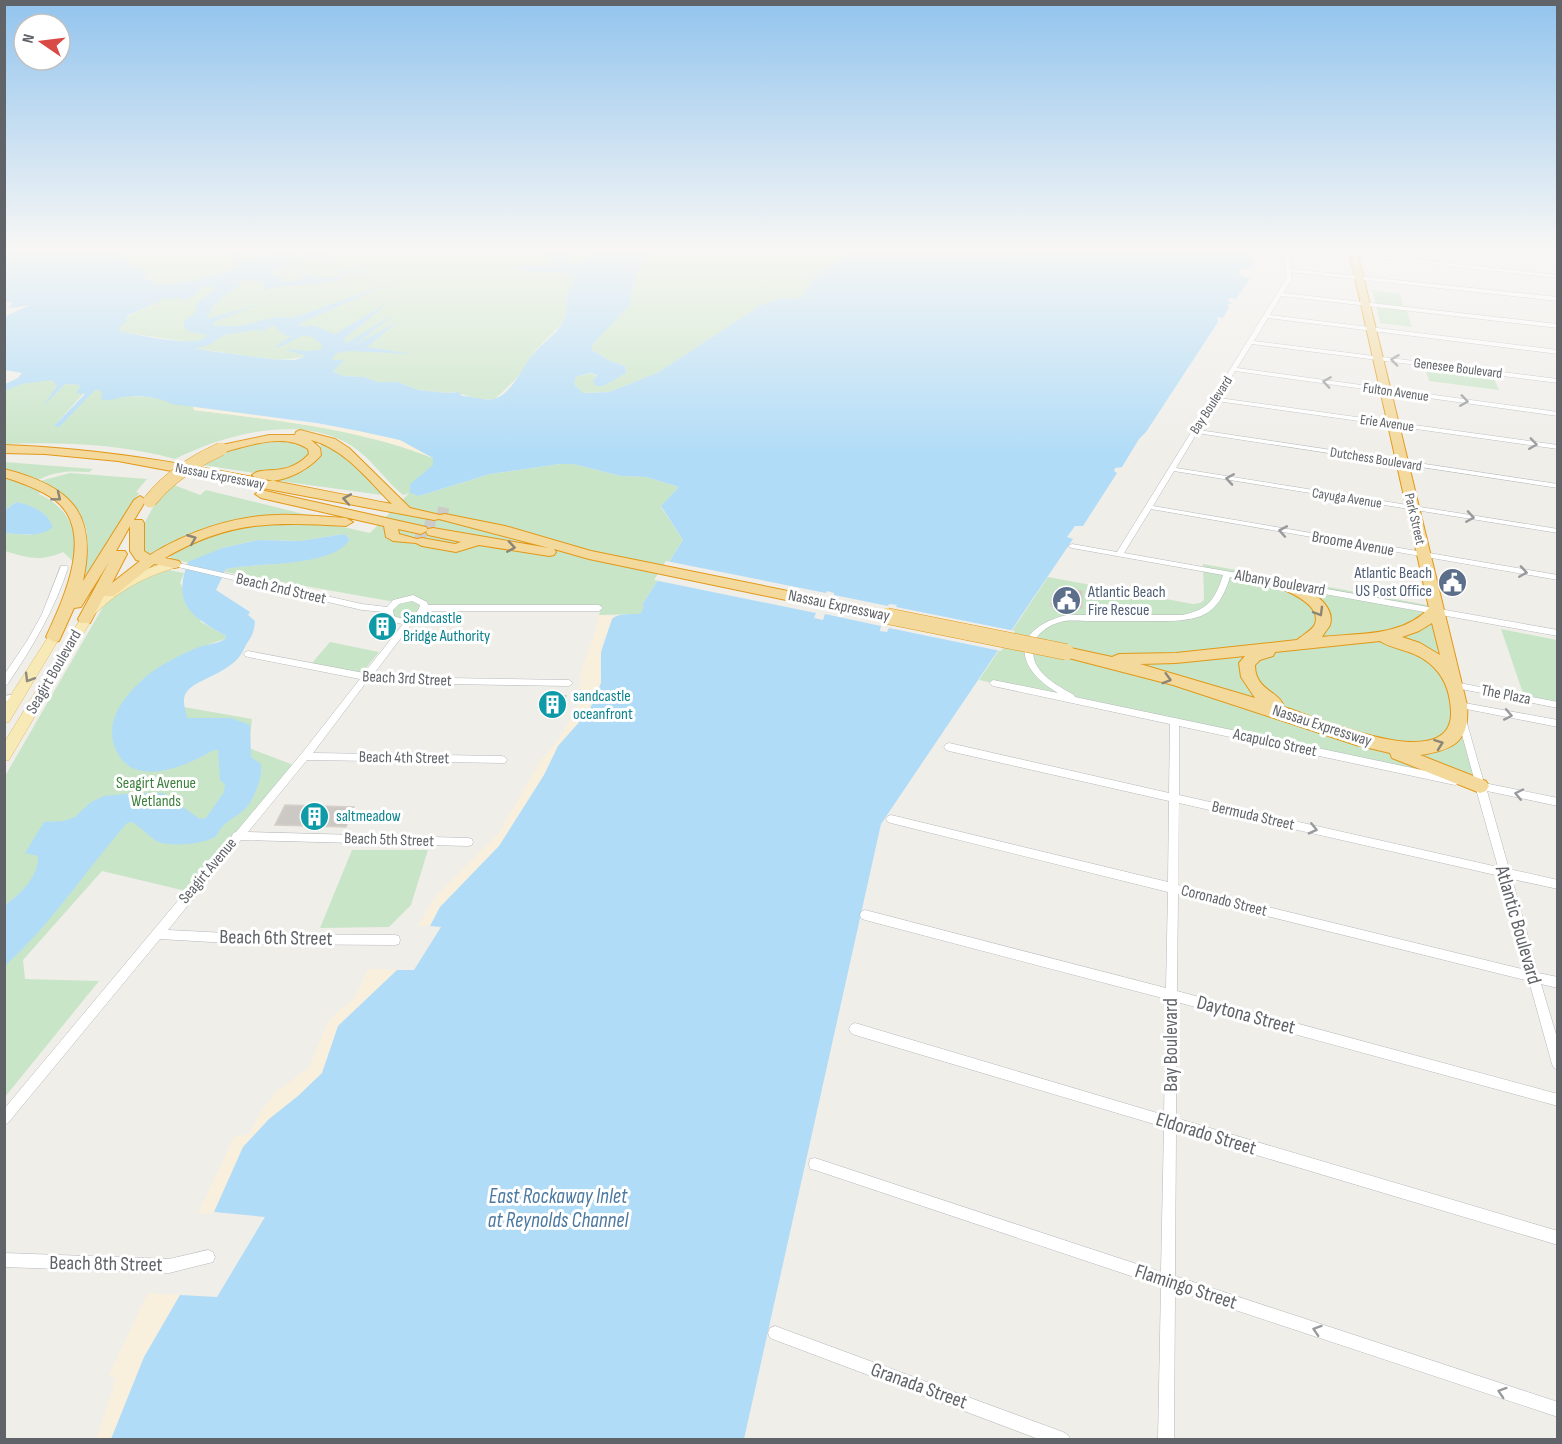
<svg xmlns="http://www.w3.org/2000/svg" width="1562" height="1444" font-family="'Sofia Sans Condensed',sans-serif">
<style>
.green{fill:#c9e5c8}
.sand{fill:#f8f0dc}
.water{fill:#b1dcf7;fill-rule:evenodd}
.pier{fill:#f0eee9}
.building{fill:#ccc9c5;stroke:#d4d0c7;stroke-width:1.5}
.lines{fill:none;stroke-linecap:round;stroke-linejoin:round}
.highway-tunnel{stroke:#cccbc8;stroke-width:13;stroke-dasharray:13 6;stroke-linecap:butt}
.street-casing{stroke:#b5b8bb;stroke-width:1}
.primary-casing{stroke:#e4bd6d;stroke-width:1}
.highway-casing{stroke:#e29817;stroke-width:2}
.street{fill:#fff;fill-rule:evenodd}
.primary{fill:#f8eab6;fill-rule:evenodd}
.highway{fill:#f3d99c;fill-rule:evenodd}
.highway-bridge-far1-casing{stroke:#e29817;stroke-width:14;stroke-linecap:butt}
.highway-bridge-casing{stroke:#e29817;stroke-width:17;stroke-linecap:butt}
.highway-bridge-far1{stroke:#f3d99c;stroke-width:13}
.highway-bridge{stroke:#f3d99c;stroke-width:16}
.oneway{stroke:#989a9c}
.oneway2{stroke:#8c8677}
.oneway3{stroke:#8e8c7f}
.labels{text-anchor:middle;dominant-baseline:central;stroke-width:6;stroke-linejoin:round;paint-order:stroke}
.far-street-label{font-size:14px;fill:#606367;stroke:#fff}
.street-label{font-size:16px;fill:#606367;stroke:#fff}
.service-label{font-size:16px;fill:#4e5e75;stroke:#fff;text-anchor:end}
.culture-label{font-size:16px;fill:#0d838f;stroke:#fff;text-anchor:start}
.park-label{font-size:16px;fill:#3e803e;stroke:#fff}
.near-street-label{font-size:20px;fill:#606367;stroke:#fff}
.near-water-label{font-size:21px;font-style:italic;fill:#4b79a1;stroke:#fff}
</style>
<rect width="100%" height="100%" fill="#f0eee9"/>
<path class="green" d="M107,251h489l1,2 -32,19 9,3 -1,10 -7,15 2,11 -5,12 -28,28 -16,25 -24,23h-17l-24,-7 -6,1 -30,-3 -20,-8h-20l-14,-5 -22,-1 -35,-20c-33,9 -71,-4 -105,-6l-9,-1 2,-6 -74,-11 -2,-5 8,-10 38,-20 -16,-13 4,-6 -10,1 2,-3z
M649,251h201l-35,26 -14,21 -21,1 -19,6 -104,68 -48,19 -27,1 -8,-9 2,-7c18,-5 17,-6 28,9l22,-13 -1,-7 -15,-5 -18,-11v-6l37,-38 6,-30z
M1372,290l28,4 4,13 -29,-4z
M1376,307l31,4 5,16 -32,-4z
M1425,369l68,8 6,13 -70,-9z
M45,379l7,1 5,6 -11,16 19,-18 17,1 -5,8h7l-30,33 42,-37c19,10 40,6 60,9 13,2 24,7 37,8l1,4c80,10 164,18 239,48v8l-6,6 -8,24 71,-22 70,-10h13l48,12 25,1 33,10 -18,20 22,33 -41,65 3,2 -5,7 -41,1 1,-5 -176,-2 -16,13 -18,-4 5,-15 -170,-30 1,-3c28,-6 108,-4 124,-30l-6,-5 -44,7 -42,-1 -36,8 -31,15 -21,-4 1,-4c42,-26 95,-35 144,-32 18,1 37,6 55,10l39,-40 -6,2c-16,-13 -27,-30 -43,-43 -50,-41 -134,-19 -185,7 -54,-15 -115,-17 -170,-15l-1,-53 17,-7z
M280,440l21,2 9,5 2,7 -18,16 -33,4 -65,-10c28,-13 54,-21 84,-24z
M324,441l6,2 59,53 -131,-18c25,0 50,-1 64,-25l-2,-10z
M5,462l88,7 -4,3c-20,-1 -33,-1 -51,8l-33,-11z
M70,473l77,6 -11,13 3,1 -52,85c-3,-6 0,-19 0,-27 4,-39 -18,-50 -47,-70z
M5,477l36,14 -2,3c30,14 39,36 36,69l-12,-11c-23,10 -35,6 -58,-1v-18l26,2 2,-28 -17,-5 -11,8z
M174,485l26,10 6,-5 106,26h-18l-3,-2 -46,8 -94,35 -7,-2 -2,-27 4,-8 16,-29z
M1203,564l230,42 47,180 -501,-106 69,-103 145,27 7,-1 4,-3z
M168,570l16,3 -4,10 21,39 25,14 -1,3 -24,8 -60,34 -14,16 125,22 -3,29 47,18 -106,126 -88,-21 -79,89 2,19 74,2 -94,116v-321l98,-169 22,-21z
M1501,629l56,11v62l-33,-6z
M330,642l49,10 -17,21 -50,-10z
M352,850h76l-17,55 -22,22 -69,1z"/>
<path class="sand" d="M193,406l166,25 41,9 33,18c-75,-30 -159,-38 -239,-48z
M599,615l15,1 -12,29 -2,15 1,23 -12,28 -31,35 -14,29 -45,71 -59,61 -10,19h-12l19,-31 62,-62 42,-73 15,-17 32,-53 -10,-1 4,-11 -3,-1 14,-38z
M368,969l29,1 -59,56 -16,47 -79,74 -29,65 -16,2 36,-77 15,-3 13,-24 15,-19 32,-23 17,-42 11,-14 17,-13z
M148,1293l32,2 -36,62 -33,82 -15,1 20,-61 -7,-4z"/>
<path class="water" d="M5,251l115,2 2,6 7,1 -2,3 15,5 6,5 -4,6 11,1 -5,4c26,4 55,-7 80,-13l7,-5 -6,-15 8,2 9,7 44,-9h13l-39,13 57,-13h18l-63,18 -8,5 9,2 9,-1 -9,5c14,5 26,-3 38,-10l-6,8 25,-1 10,-7 18,2 -5,3 -8,-3c-6,3 -11,8 -17,9 -17,5 -59,3 -70,10v-7c-10,-5 -18,-5 -28,0l6,1c-17,9 -28,16 -35,34l58,-17 -50,20 -3,4h28l35,-9h20l98,-35 -94,42 1,2h15l20,8 57,-34 -47,38v6l49,-30 -39,31 44,-24 -32,26 46,7 -64,-3 -12,2 -6,7h13l-11,11 9,5 22,1 14,5h20l20,8 30,3 11,-1 3,4c11,0 20,5 32,3 19,-5 29,-35 42,-48 9,-10 23,-19 28,-31 4,-8 1,-15 3,-23 2,-8 6,-13 7,-22 -19,-8 -38,2 -57,-7 17,-7 23,1 39,-3l-15,-11 20,-3 13,13h4l19,-11 -1,-2h53l-14,25 -6,30 -37,39v5l18,11 15,5 1,7 -22,13h-9l-2,-6 4,-4c-5,-6 -14,-1 -21,1l-2,7 9,9 26,-1 48,-19 104,-68 19,-6 21,-1 14,-21 35,-26h398v3h3l1,15h-11l-2,5 11,5 -14,20 -7,-1v4l4,2h-5l1,4 -6,10 -6,-1 1,5 -72,110 -7,7 -17,28 -7,1 -1,3 3,2 -34,53h-8l-8,11 6,2 -192,285 -137,615h-633l33,-82 36,-62 37,2 48,-80 -51,-5 29,-65 26,-28 29,-23 24,-23 16,-47 59,-56h17l27,-43 -11,-1 10,-19 59,-61 45,-71 14,-29 31,-35 12,-28v-31l11,-33c6,-6 19,-5 28,-5l4,-7 -2,-2 41,-65 -22,-34 18,-19 -33,-10 -25,-1 -48,-12h-13l-70,10 -71,22 -9,-3v-9l23,-19v-7l-33,-18 -41,-9 -42,-8 -145,-19c-12,-7 -34,-9 -48,-7 -8,1 -14,5 -23,2l1,-7 -6,-3 -37,38 -5,-1 31,-32 -9,-1 5,-8 -16,-1 -22,22 14,-20 -5,-6 -31,4 -16,7v-7l13,-6 4,-5 -17,-3 -1,-53 26,-12 -19,3 -2,-1 4,-4 -8,-2zM212,286l2,4 -19,15 2,2 -2,6 -11,8v5l4,5 19,4c-7,15 -69,-1 -86,-3l-2,-5 7,-5 1,-6 38,-18 4,2 8,-3 5,3 10,-3 10,-10zM274,325l10,10 8,1 -19,12 9,-2 21,-11 9,2 10,8v4l-13,2 -26,-2 23,7 -11,4 -24,-1 -76,-10 16,-5 13,-9 38,-6 -5,5z
M16,502c15,3 31,9 37,25 -13,11 -32,7 -48,6v-23z
M344,534l6,5c-17,29 -93,23 -124,30l-10,21 34,22 -2,3 7,6c-1,16 -6,17 -12,30 -12,24 -52,28 -58,44 -3,7 1,16 2,23h44l19,7 1,32 10,7c2,13 -6,32 -14,43 -7,8 -18,12 -25,20 -4,4 -4,9 -9,11 -12,6 -38,8 -51,5 -12,-3 -20,-16 -30,-21l-5,1c-41,47 -75,100 -122,143l-1,-60c17,-12 35,-30 34,-50l-13,-3 19,-31 20,-1 11,-4 16,-15 13,-6 21,-2 38,-1 37,26 6,-1 18,-26 1,-8 -5,-4 -2,-30h-4c-22,12 -53,28 -79,19 -7,-2 -13,-8 -17,-15 -15,-27 1,-52 22,-72 15,-15 39,-27 59,-35 9,-3 18,-3 26,-8l1,-3c-35,-20 -54,-31 -38,-74l34,-14 36,-8 42,1z"/>
<path class="pier" d="M666,561l160,32 1,-2 7,2v2l54,11 1,-2 8,1 -1,2 119,24 -14,20 -112,-23 -2,4 -7,-1 1,-5 -56,-12 -2,6 -9,-2 2,-5 -162,-33z"/>
<path class="building" d="M1065,588l17,3v17l-31,-2 1,-10 4,1 1,-8 8,1z
M548,694l18,2 -7,17 -18,-1z
M285,805l69,2 -8,20 -71,-2z"/>
<g class="lines">
<path class="highway-tunnel" d="M437,513l11,2
M424,526l11,2
M415,536l11,2"/>
<defs>
<path id="street" d="M1285,251h4l2,18 267,28v4l-267,-29 1,7 -9,14 275,31v4l-277,-32 -11,19 288,35v4l-290,-36 -14,23 304,38v4l-306,-39 -15,24 321,44v4l-323,-45 -16,27 339,47v4l-341,-48 -18,29 359,54v4l-361,-55 -21,35 382,61v4l-384,-62 -21,35 405,69v5l-407,-71 -27,44 434,77v6l-328,-59c-5,16 -12,32 -29,39 -17,6 -36,5 -54,5 -19,0 -37,0 -55,0 -9,0 -19,-1 -28,0 -14,3 -31,13 -31,29 -1,23 24,35 41,45l1,2 380,80 3,1 2,3 -2,3 -3,1 -276,-59v69l319,72 -22,-78 -4,-4 3,-3 -17,-62 4,-3 4,3 18,63 74,15v8l-71,-15 22,78 49,11v9l-46,-10 26,94 20,4v11l-17,-4 17,57v29l-4,-2 -2,-4 -23,-83 -351,-87 -1,97 381,103v12l-381,-104 -1,116 382,113v14l-382,-114 -1,145 383,126v15l-383,-127 -1,150h-16l3,-154 -346,-116 -5,-1 -1,-5 1,-5 5,-1 346,114 3,-145 -309,-92 -4,-2 -2,-4 2,-4 4,-2 309,92 2,-116 -301,-79 -4,-2 -1,-3 1,-3 4,-2 301,78 2,-96 -277,-69 -3,-1 -2,-3 2,-3 3,-1 277,67 1,-81 -220,-50 -3,-1 -2,-3 2,-3 3,-1 220,50 1,-69 -177,-38 -4,-3 4,-3 65,13c-46,-27 -46,-65 9,-78h115c26,-5 33,-15 41,-40l-151,-27 -4,-2 4,-2 45,8 169,-273zM1179,803l321,73 26,94 -348,-85z
M1502,251h17l39,5v2z
M1353,253l205,22v3l-207,-23v-1z
M171,562h3l188,42 25,3 6,-7 20,-5 14,7 1,3h171l4,3 -4,3h-173l-3,5 -10,6 -40,53 9,2 187,3 4,3 -4,3 -187,-3 -14,-3 -55,73 189,3 3,1 2,3 -2,3 -198,-3 -59,72 220,6 4,1 1,3 -1,3 -4,1 -227,-6 -73,90 78,4 149,1 4,1 1,4 -1,4 -4,1 -149,-1 -86,-5 -152,184 -4,2v-16l228,-273 1,-3 3,-1 66,-79 58,-74 -112,-22 -3,-1 -1,-2 1,-2 3,-1 116,22 39,-49 -11,-2 -5,-3 -2,-7 -23,-2 -188,-44h-3zM412,601l8,4c-3,13 -15,16 -26,11l-1,-6 6,-6z
M61,566h6l1,2c-14,43 -36,80 -61,117l-3,1v-11l23,-34 15,-27z
M1454,682l104,20v6l-107,-21 -1,-2z
M17,694l4,3 -1,2 -16,3v-6z
M1459,702l99,18v7l-102,-20 -1,-2 1,-2z
M208,1250l5,2 2,5 -2,5 -44,11 -165,-6v-14l165,6z
M775,1326l288,106 5,3 3,5h-30l-266,-100 -5,-2 -2,-5 2,-5z"/>
<path id="primary" d="M174,560l6,4 -2,3c-32,9 -59,23 -83,47l-86,146 -5,1v-18l83,-135c25,-24 53,-39 87,-48z
M54,633l6,4 -51,85 -5,1v-17l46,-72z"/>
<path id="highway" d="M1349,251h8l110,454c3,37 -14,45 -47,50l66,26 3,5 -3,5 -6,2 -88,-35 -2,-5 -34,-8 -183,-60 -112,-29 -3,-4 3,-4 5,-1 46,10 7,-3 57,-1 121,-13c5,-5 15,-9 18,-16 7,-19 -26,-32 -39,-38l-2,-3 7,-5c17,5 56,23 49,47 -2,4 -6,8 -8,12 35,-4 81,0 107,-29zM1432,623l8,32 -20,-12 -18,-6 17,-6zM1380,641c13,9 32,8 49,22 15,12 21,28 22,48 3,67 -135,6 -167,-4 -4,-16 -29,-16 -29,-42l5,-5 13,-4 2,-4zM1245,656l-6,7 2,14 14,21 -115,-34 36,-1z
M300,430l35,9 14,9 61,60 30,7 5,-1 60,12 86,25 296,60 7,5 -7,5 -298,-62 -35,-10 2,3 -2,3 -5,1 -70,-11 -23,7 -34,-6 -6,-3 -23,-2 -7,-4 -2,-11 -123,-28 -6,-4 6,-4 165,37 2,3 -7,4 -23,-5 1,5 18,5 5,-1 33,6 6,-2 -33,-7 -2,-3 2,-3 5,-1 116,20 -110,-29 -5,1 -316,-59 -73,-7 -41,-1v-8c131,4 260,35 388,59 -24,-24 -47,-55 -81,-64l9,8 1,7c-12,16 -51,36 -69,20 11,-10 35,3 57,-21l-1,-5c-24,-17 -61,-3 -87,4l-6,-4 2,-3 52,-11h26l1,-3z
M4,469c66,17 94,43 79,112l51,-81 6,-4 6,4 -12,20h8l2,3v28l6,4c37,-23 83,-39 127,-40 23,-1 46,2 69,3l7,4 -7,4c-72,-4 -116,-6 -181,32l14,3 2,3 -2,3 -5,1 -20,-4 -40,32h-10l-14,27h-10l-2,-4 31,-57 -28,45 -7,1 -15,33 -5,1 -8,-5c17,-37 50,-105 9,-137 -16,-11 -33,-17 -51,-23zM130,526v25l6,9 4,1 -28,22 15,-29 -2,-3h-9z"/>
</defs>
<use href="#street" class="street-casing"/>
<use href="#primary" class="primary-casing"/>
<use href="#highway" class="highway-casing"/>
<use href="#street" class="street"/>
<use href="#primary" class="primary"/>
<use href="#highway" class="highway"/>
<defs>
<path id="highway-bridge-far1" d="M150,501c19,-24 43,-39 71,-52"/>
<path id="highway-bridge" d="M887,616l179,36"/>
</defs>
<use href="#highway-bridge-far1" class="highway-bridge-far1-casing"/>
<use href="#highway-bridge" class="highway-bridge-casing"/>
<use href="#highway-bridge-far1" class="highway-bridge-far1"/>
<use href="#highway-bridge" class="highway-bridge"/>
</g>
<defs><path id="oneway-chevron" d="M-2-3.5L2.5 0L-2 3.5" fill="none" stroke-width="1.6" stroke-linecap="round" stroke-linejoin="round" transform="scale(1.5)"/></defs>
<g class="oneway">
<use href="#oneway-chevron" transform="translate(1395 360) rotate(-173)"/>
<use href="#oneway-chevron" transform="translate(1327 382) rotate(-172)"/>
<use href="#oneway-chevron" transform="translate(1464 401) rotate(8)"/>
<use href="#oneway-chevron" transform="translate(1533 444) rotate(8)"/>
<use href="#oneway-chevron" transform="translate(1230 479) rotate(-171)"/>
<use href="#oneway-chevron" transform="translate(1470 517) rotate(9)"/>
<use href="#oneway-chevron" transform="translate(1283 531) rotate(-170)"/>
<use href="#oneway-chevron" transform="translate(1523 572) rotate(9)"/>
<use href="#oneway-chevron" transform="translate(1508 715) rotate(11)"/>
<use href="#oneway-chevron" transform="translate(1519 794) rotate(-168)"/>
<use href="#oneway-chevron" transform="translate(1313 829) rotate(13)"/>
<use href="#oneway-chevron" transform="translate(1317 1330) rotate(-162)"/>
<use href="#oneway-chevron" transform="translate(1502 1392) rotate(-162)"/>
</g>
<g class="oneway2">
<use href="#oneway-chevron" transform="translate(57 497) rotate(39)"/>
<use href="#oneway-chevron" transform="translate(347 499) rotate(-170)"/>
<use href="#oneway-chevron" transform="translate(192 539) rotate(-22)"/>
<use href="#oneway-chevron" transform="translate(511 547) rotate(9)"/>
<use href="#oneway-chevron" transform="translate(1319 612) rotate(59)"/>
<use href="#oneway-chevron" transform="translate(1167 679) rotate(16)"/>
<use href="#oneway-chevron" transform="translate(1439 744) rotate(-20)"/>
</g>
<use class="oneway3" href="#oneway-chevron" transform="translate(29 678) rotate(121)"/>
<linearGradient id="sky" x2="0" y2="1"><stop stop-color="#92c4ee"/><stop offset="0.55" stop-color="#f8f7f5"/><stop offset="1" stop-color="#f8f7f5" stop-opacity="0"/></linearGradient>
<rect width="1562" height="453" fill="url(#sky)"/>
<defs>
<symbol id="civic-disc" viewBox="-11 -11 22 22"><circle r="9.5" fill="#5c6f8a" stroke="#fff"/><path d="M-.6-6.5H3V-4.5H.6V-3L4-1V1h2V6H-6V1h2V-1L-.6-3ZM-1.2 2.5V6h2.4V2.5Z" fill="#fff"/></symbol>
<symbol id="building-disc" viewBox="-11 -11 22 22"><circle r="9.5" fill="#0f9aa8" stroke="#fff"/><path d="M-4-6H4V6H1V3H-1V6H-4ZM-2.5-4.3h1.7v1.8h-1.7ZM.8-4.3h1.7v1.8H.8ZM-2.5-1h1.7V.8h-1.7ZM.8-1h1.7V.8H.8Z" fill="#fff"/></symbol>
</defs>
<g fill-rule="evenodd">
<use href="#civic-disc" x="1436" y="566" width="33" height="33"/>
<use href="#civic-disc" x="1050" y="584" width="33" height="33"/>
<use href="#building-disc" x="366" y="610" width="33" height="33"/>
<use href="#building-disc" x="536" y="688" width="33" height="33"/>
<use href="#building-disc" x="298" y="800" width="33" height="33"/>
</g>
<g class="labels">
<g class="far-street-label">
<text transform="translate(1458 368) rotate(7)">Genesee Boulevard</text>
<text transform="translate(1396 392) rotate(8)">Fulton Avenue</text>
<text transform="translate(1211 405) rotate(-57)">Bay Boulevard</text>
<text transform="translate(1387 423) rotate(8)">Erie Avenue</text>
<text transform="translate(1376 459) rotate(9)">Dutchess Boulevard</text>
<text transform="translate(220 476) rotate(11)">Nassau Expressway</text>
<text transform="translate(1347 498) rotate(9)">Cayuga Avenue</text>
<text transform="translate(1415 519) rotate(77)">Park Street</text>
</g>
<g class="street-label">
<text transform="translate(1353 544) rotate(10)">Broome Avenue</text>
<text transform="translate(1280 583) rotate(10)">Albany Boulevard</text>
<text transform="translate(281 589) rotate(13)">Beach 2nd Street</text>
<text transform="translate(839 606) rotate(12)">Nassau Expressway</text>
<text transform="translate(54 672) rotate(-60)">Seagirt Boulevard</text>
<text transform="translate(407 679) rotate(3)">Beach 3rd Street</text>
<text transform="translate(1506 695) rotate(11)">The Plaza</text>
<text transform="translate(1322 726) rotate(18)">Nassau Expressway</text>
<text transform="translate(1275 743) rotate(12)">Acapulco Street</text>
<text transform="translate(404 758) rotate(1)">Beach 4th Street</text>
<text transform="translate(1253 816) rotate(13)">Bermuda Street</text>
<text transform="translate(389 840) rotate(2)">Beach 5th Street</text>
<text transform="translate(208 871) rotate(-50)">Seagirt Avenue</text>
<text transform="translate(1224 901) rotate(14)">Coronado Street</text>
</g>
<g class="service-label">
<text x="1432" y="573">Atlantic Beach<tspan x="1432" dy="18">US Post Office</tspan></text>
<text x="1088" y="592" text-anchor="start">Atlantic Beach<tspan x="1088" dy="18">Fire Rescue</tspan></text>
</g>
<g class="culture-label">
<text x="403" y="618">Sandcastle<tspan x="403" dy="18">Bridge Authority</tspan></text>
<text x="573" y="696">sandcastle<tspan x="573" dy="18">oceanfront</tspan></text>
<text x="336" y="816">saltmeadow</text>
</g>
<g class="park-label">
<text x="156" y="783">Seagirt Avenue<tspan x="156" dy="18">Wetlands</tspan></text>
</g>
<g class="near-street-label">
<text transform="translate(1518 925) rotate(74)">Atlantic Boulevard</text>
<text transform="translate(276 938) rotate(1)">Beach 6th Street</text>
<text transform="translate(1246 1015) rotate(15)">Daytona Street</text>
<text transform="translate(1171 1045) rotate(-90)">Bay Boulevard</text>
<text transform="translate(1206 1134) rotate(17)">Eldorado Street</text>
<text transform="translate(106 1264) rotate(1)">Beach 8th Street</text>
<text transform="translate(1186 1287) rotate(18)">Flamingo Street</text>
<text transform="translate(919 1386) rotate(20)">Granada Street</text>
</g>
<g class="near-water-label">
<text x="558" y="1196">East Rockaway Inlet<tspan x="558" dy="24">at Reynolds Channel</tspan></text>
</g>
</g>
<rect width="1562" height="1444" fill="none" stroke="#606367" stroke-width="12"/>
<g transform="translate(42 42) rotate(284)"><circle r="28" fill="#ffffff" stroke="#bfc1c2" stroke-width="1.5"/>
<path d="M0-4.5L10 22L0 15L-10 22Z" fill="#d94945"/>
<text y="-9" font-size="16" font-weight="bold" text-anchor="middle" fill="#606367">N</text>
</g>
</svg>
